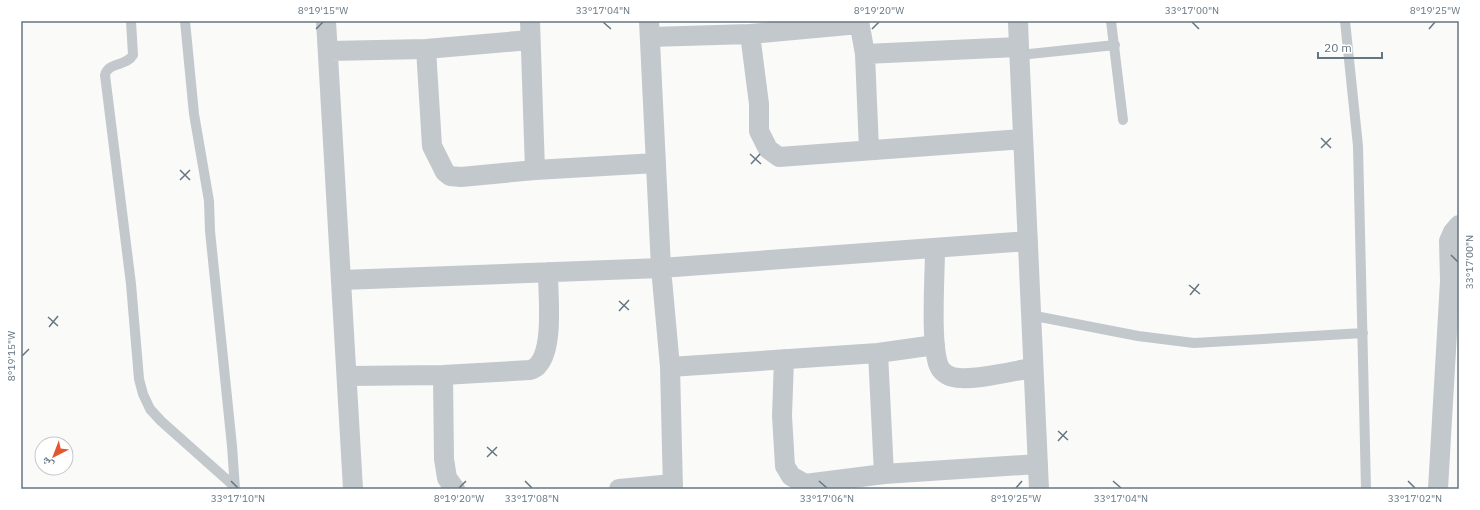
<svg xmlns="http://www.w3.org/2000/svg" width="1480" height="510" font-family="'IBM Plex Sans','Noto Naskh Arabic',sans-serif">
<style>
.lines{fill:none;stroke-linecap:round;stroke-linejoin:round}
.lane{stroke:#c3c8cc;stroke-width:10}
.street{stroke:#c3c8cc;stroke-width:20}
.ticks{fill:none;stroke:#657683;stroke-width:1.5}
.neatline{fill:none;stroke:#657683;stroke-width:1.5}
.ticks-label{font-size:10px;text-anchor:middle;fill:#657683}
</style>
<rect width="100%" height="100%" fill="#fafaf8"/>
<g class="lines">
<path class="lane" d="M131,21l2,34c-7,12 -24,6 -28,20l26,209 8,95 4,15 7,15 11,12 73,65
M185,21l9,93 15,87 1,30 22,215 3,43
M1111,21l12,99
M1345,21l13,125 8,343
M1020,55l95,-10
M1030,315l108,21 56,7 169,-10"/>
<path class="street" d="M326,21l27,468
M530,21l5,149
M649,21l12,247 9,99 3,122
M859,21l6,33 4,96
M1018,21l1,26
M750,34l9,70v27l9,18 11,8 244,-18
M650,37l100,-3 109,-10
M426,49l6,97 13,26 5,4 11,1 74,-7 121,-7
M329,51l97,-2 104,-9
M865,54l154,-7 20,442
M935,249c0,26 -5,96 4,117 2,5 8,10 14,11 17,5 60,-6 79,-9
M342,280l319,-12 367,-27
M878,353l6,121
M784,359l-2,57 3,50 6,10 14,8 79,-10 154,-10
M670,367l208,-14 57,-8
M443,375l1,84 3,19 8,11
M348,376l95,-1 87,-5c3,-1 7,-3 8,-5 16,-17 10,-70 10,-93
M619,489l54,-5
M1438,489l12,-208 -1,-40 4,-9 6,-7"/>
</g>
<path class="ticks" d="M603,22l8,7M1192,22l7,7M316,29l7,-7M872,29l7,-7M1429,29l6,-7M1321,138l10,10M1321,148l10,-10M750,154l11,10M751,164l9,-10M180,170l10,10M180,180l10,-10M1451,255l7,7M1189,285l11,9M1190,295l9,-11M619,301l10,9M619,311l10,-11M48,317l10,9M49,327l9,-11M22,356l7,-7M1058,431l10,9M1058,441l9,-10M487,447l10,9M487,457l10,-10M231,481l7,7M525,481l7,7M819,481l8,7M1113,481l8,7M1408,481l7,7M459,488l7,-7M1016,488l6,-7"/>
<rect width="1480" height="510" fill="none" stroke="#ffffff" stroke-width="44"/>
<g transform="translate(54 456) rotate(222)"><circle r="19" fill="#ffffff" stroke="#c1c8cd"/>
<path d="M0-3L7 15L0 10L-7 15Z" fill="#e4572e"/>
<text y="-6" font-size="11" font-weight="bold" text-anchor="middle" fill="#657683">ش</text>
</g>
<path d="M1318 52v6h64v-6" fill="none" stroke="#657683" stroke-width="2"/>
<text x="1324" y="52" font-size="12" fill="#657683" stroke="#ffffff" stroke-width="3" paint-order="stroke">20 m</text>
<rect x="22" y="22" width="1436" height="466" class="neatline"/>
<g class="ticks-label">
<text x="323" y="14">8°19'15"W</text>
<text x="603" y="14">33°17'04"N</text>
<text x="879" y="14">8°19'20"W</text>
<text x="1192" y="14">33°17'00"N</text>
<text x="1435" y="14">8°19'25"W</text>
<text transform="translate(1469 262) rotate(-90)" y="4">33°17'00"N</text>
<text transform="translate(11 356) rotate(-90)" y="4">8°19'15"W</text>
<text x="238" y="502">33°17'10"N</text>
<text x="459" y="502">8°19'20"W</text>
<text x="532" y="502">33°17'08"N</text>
<text x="827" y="502">33°17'06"N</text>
<text x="1016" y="502">8°19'25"W</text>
<text x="1121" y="502">33°17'04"N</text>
<text x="1415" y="502">33°17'02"N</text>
</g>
</svg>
